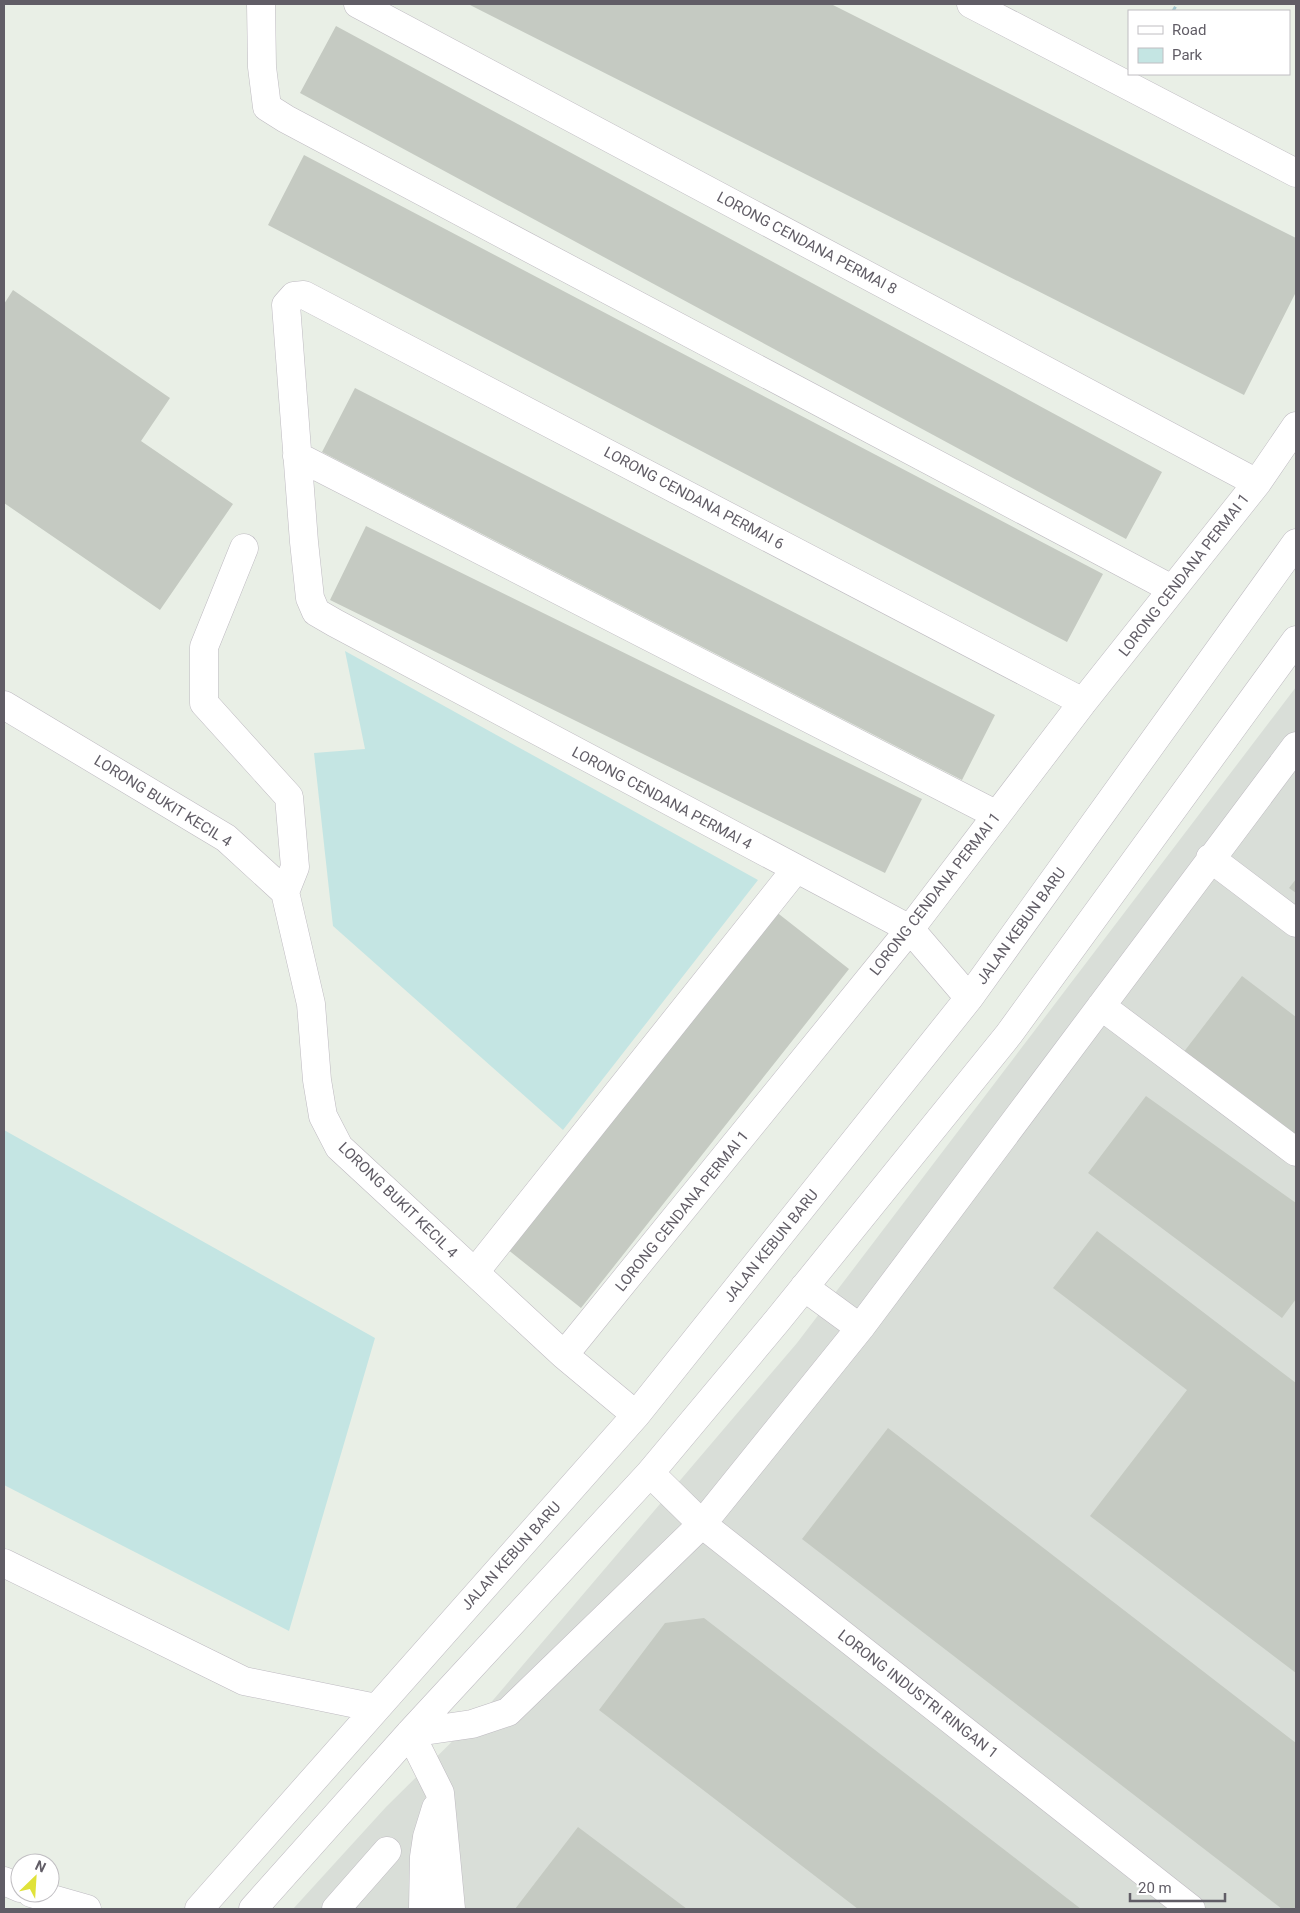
<svg xmlns="http://www.w3.org/2000/svg" width="1300" height="1913" font-family="Roboto,sans-serif">
<style>
.industrial{fill:#d9ded8}
.green{fill:#c4e5e3}
.building{fill:#c5cac2}
.lines{fill:none;stroke-linecap:round;stroke-linejoin:round}
.minor-casing{stroke:#bebac1;stroke-width:29}
.path{stroke:#a3c7d0;stroke-width:3;stroke-dasharray:5 2.5;stroke-linecap:butt}
.minor{stroke:#fff;stroke-width:28}
.labels{text-anchor:middle;dominant-baseline:central;stroke-width:4.5;stroke-linejoin:round;paint-order:stroke}
.street-label{font-size:15px;fill:#615d66;stroke:#fff}
</style>
<rect width="100%" height="100%" fill="#e9efe6"/>
<path class="industrial" d="M1296,687v1222h-1003l93,-102 102,-101 309,-363z"/>
<path class="green" d="M345,651l413,229 -195,250 -230,-204 -19,-173 51,-4z
M4,1130l371,208 -86,293 -285,-146z"/>
<path class="building" d="M468,4h363l465,234v54l-52,103z
M336,26l826,446 -36,67 -826,-446z
M304,155l799,419 -36,68 -799,-417z
M13,290l157,108 -29,43 92,63 -73,106 -156,-107v-199z
M355,388l640,327 -33,65 -640,-328z
M366,526l556,273 -37,74 -555,-273z
M1296,879v14l-7,-5z
M775,911l74,58 -268,339 -74,-59z
M1242,976l54,41v121l-113,-85z
M1146,1096l150,107v96l-14,19 -194,-145z
M1097,1231l199,152v290l-206,-157 97,-126 -134,-102z
M888,1428l408,315v166h-14l-480,-370z
M704,1618l377,291h-223l-259,-199 66,-87z
M578,1827l109,82h-172z"/>
<g class="lines">
<defs>
<path id="minor" d="M261,4l1,63 5,40 19,12 886,470
M358,4l899,479
M971,4l325,169
M297,456l700,359
M244,548l-40,99v56l85,94 6,70 -10,25
M4,705l222,133 59,54 26,112 6,76 6,36 16,31 225,208 72,60
M1210,858l86,65
M969,998l-59,-69 -575,-306 -19,-11 -6,-14 -6,-56 -18,-237 8,-9 10,-1 779,407
M1101,1006l195,146
M475,1272l321,-403
M804,1287l56,41
M564,1355l346,-426 173,-227 174,-219 39,-57
M650,1473l52,51 489,385
M4,1563l240,118 132,27
M4,1881l16,7
M31,1893l56,16
M199,1909l437,-494 333,-417 327,-455
M253,1909l157,-176 240,-260 127,-152 232,-287 287,-394
M336,1909l51,-58
M423,1909l1,-52 3,-20 9,-29
M451,1909l-11,-116 -30,-60 62,-9 36,-12 194,-188 158,-196 436,-582"/>
</defs>
<use href="#minor" class="minor-casing"/>
<path class="path" d="M1173,11l4,-7"/>
<use href="#minor" class="minor"/>
</g>
<g class="labels">
<g class="street-label">
<text transform="translate(807 243) rotate(28)">LORONG CENDANA PERMAI 8</text>
<text transform="translate(694 498) rotate(28)">LORONG CENDANA PERMAI 6</text>
<text transform="translate(1184 575) rotate(-52)">LORONG CENDANA PERMAI 1</text>
<text transform="translate(662 798) rotate(28)">LORONG CENDANA PERMAI 4</text>
<text transform="translate(163 801) rotate(32)">LORONG BUKIT KECIL 4</text>
<text transform="translate(935 894) rotate(-52)">LORONG CENDANA PERMAI 1</text>
<text transform="translate(1021 926) rotate(-54)">JALAN KEBUN BARU</text>
<text transform="translate(398 1200) rotate(44)">LORONG BUKIT KECIL 4</text>
<text transform="translate(682 1211) rotate(-51)">LORONG CENDANA PERMAI 1</text>
<text transform="translate(771 1246) rotate(-51)">JALAN KEBUN BARU</text>
<text transform="translate(511 1556) rotate(-48)">JALAN KEBUN BARU</text>
<text transform="translate(918 1694) rotate(38)">LORONG INDUSTRI RINGAN 1</text>
</g>
</g>
<rect width="1300" height="1913" fill="none" stroke="#615d66" stroke-width="10"/>
<rect x="1128" y="10" width="162" height="65" fill="#ffffff" stroke="#c0bec2"/>
<rect x="1138" y="26" width="25" height="8" fill="#ffffff" stroke="#c0bec2"/>
<text x="1172" y="35" font-size="15" fill="#615d66">Road</text>
<rect x="1138" y="48" width="25" height="15" fill="#c4e5e3" stroke="#c0bec2"/>
<text x="1172" y="60" font-size="15" fill="#615d66">Park</text>
<g transform="translate(35 1878) rotate(25)"><circle r="24" fill="#ffffff" stroke="#c0bec2"/>
<path d="M0-4L9 19L0 12L-9 19Z" fill="#e0e239"/>
<text y="-8" font-size="14" font-weight="bold" text-anchor="middle" fill="#615d66">N</text>
</g>
<path d="M1130 1893v8h95v-8" fill="none" stroke="#615d66" stroke-width="2.5"/>
<text x="1138" y="1893" font-size="15" fill="#615d66" stroke="#ffffff" stroke-width="4" paint-order="stroke">20 m</text>
</svg>
